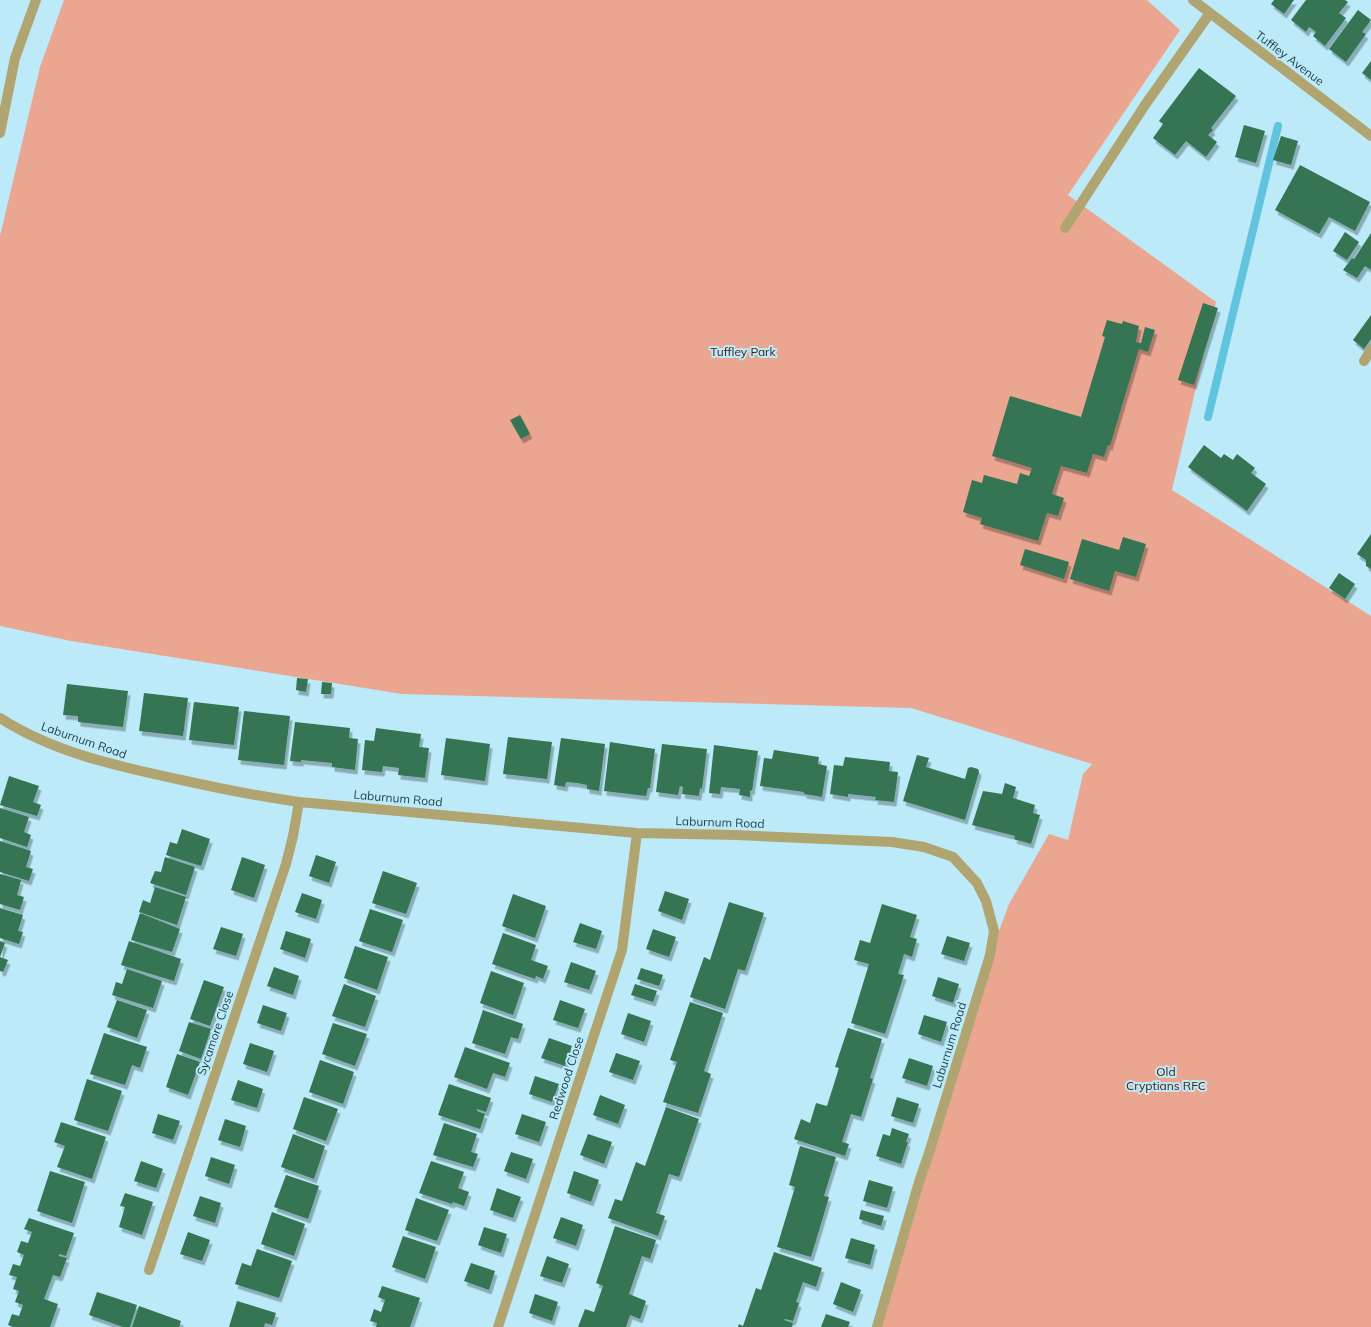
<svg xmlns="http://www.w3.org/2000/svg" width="1371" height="1327" font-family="Mulish,sans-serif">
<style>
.green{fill:#eba691}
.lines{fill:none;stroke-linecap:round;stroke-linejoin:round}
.stream{stroke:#62c3de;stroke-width:8}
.building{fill:#347452;filter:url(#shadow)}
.service{stroke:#b0a571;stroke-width:10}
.minor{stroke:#b0a571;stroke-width:10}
.labels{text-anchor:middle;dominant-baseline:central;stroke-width:4;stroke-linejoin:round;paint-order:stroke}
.street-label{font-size:12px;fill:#1d3f49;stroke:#bceaf8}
.park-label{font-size:12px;fill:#471808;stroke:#bceaf8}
</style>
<defs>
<filter id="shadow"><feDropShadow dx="2.5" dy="4.5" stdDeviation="0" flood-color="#0004"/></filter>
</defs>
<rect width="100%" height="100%" fill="#bceaf8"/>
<path class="green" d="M64,0h1083l33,30 -112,165 148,107 -44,188 199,126v711h-494l113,-372 19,-51 40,-70 19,6 15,-66 9,-10 -181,-56 -509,-14 -331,-53 -71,-15v-390l40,-169z"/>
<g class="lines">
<path class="stream" d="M1208,417l70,-291"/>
</g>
<path class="building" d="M1274,0h20l-10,14 -13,-10z
M1306,0h39l3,2 -9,11 7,5 -21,28 -12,-10 3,-4 -4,-3 -3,-2 -3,5 -15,-12z
M1358,10l13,10 -9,12 4,2 -20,28 -17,-13z
M1371,61v19l-9,-7z
M1199,68l37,28 -25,32 2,2 -5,5 9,7 -11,15 -20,-16 -11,14 -22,-17 10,-14 -4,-3z
M1244,125l21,6 -9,32 -21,-6z
M1281,136l17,5 -7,24 -18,-5z
M1300,165l70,37 -15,29 -26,-14 -10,17 -44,-24z
M1345,232l14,10 -12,18 -14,-9z
M1371,233v37l-6,-4 -8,12 -14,-8 9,-12 2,1z
M1203,303l15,5 -24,77 -16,-5z
M1371,315v24l-7,10 -11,-9z
M1107,320l15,4 1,-3 16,5 -3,16 5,1 4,-16 10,3 -7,22 -9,-3 -29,97 -2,-1 -4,12 -11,-3 -6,19 -26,-7 -9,28 12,4 -6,18 -11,-3 -9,28 -58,-17 2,-6 -19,-6 9,-32 10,3 2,-8 33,9 3,-11 9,3 3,-8 -40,-12 18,-60 71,21 24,-80 -3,-1z
M520,415l10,19 -9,5 -11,-19z
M1204,445l17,13 3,-4 9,6 4,-6 18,14 -4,5 15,11 -19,27 -59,-44z
M1371,534v35l-5,-3v-6l-9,-6z
M1123,537l23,7 -10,33 -21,-6 -6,20 -39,-12 12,-40 37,11z
M1025,549l44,13 -5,17 -44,-14z
M1339,573l16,11 -10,15 -16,-11z
M297,678l11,1 -2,13 -10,-2z
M322,682l10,1 -1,11h-10z
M67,684l61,7 -5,36 -45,-5v-6l-15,-1z
M144,693l44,5 -5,38 -44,-5z
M194,702l45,5 -5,38 -45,-5z
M244,711l46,5 -6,49 -46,-5z
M295,722l55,6 -1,10 9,1 -3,31 -23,-3v-4l-31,-3v2l-11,-1z
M376,728l45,6 -2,13 10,1 -4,30 -27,-3 1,-7 -16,-2 -1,6 -20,-2 3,-30 9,1z
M508,737l44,5 -5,37 -44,-5z
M446,738l44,6 -5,37 -44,-6z
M561,738l44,6 -6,47 -12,-2v-4l-10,-2 -11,-1 -1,5 -11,-2z
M610,742l45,7 -5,39h-2l-2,8 -42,-5z
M662,744l45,5 -5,40 -2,-1 -1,8 -17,-2 1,-7 -3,-1 -2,9 -22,-3z
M714,745l44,6 -6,40 -2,-1v7l-11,-2 1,-6 -19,-2 -1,7 -11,-1z
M774,750l45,7 -1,7 9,2 -5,31 -18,-3v-2l-44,-6 4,-28 8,1z
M917,755l12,3 -3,9 39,12 3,-11 3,-1 7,2 1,3 -14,48 -62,-19z
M845,757l45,5 -1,9 9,1 -4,30 -19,-2 1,-3 -28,-3v3l-18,-3 4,-29 9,1z
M9,776l30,10 -6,16 8,3 -4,11 -37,-11z
M1005,783l11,4 -3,11 22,7 -2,8 7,2 -9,29 -17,-5 1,-3 -43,-11 11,-34 19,3z
M0,808l29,9 -5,15 7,3 -4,12 -27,-9z
M182,829l28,10 -9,27 -35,-11 4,-13 7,2z
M0,841l31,10 -5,16 7,2 -4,12 -29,-9z
M316,855l20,7 -7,21 -20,-7z
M165,857l30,10 -9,28 -36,-12 5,-12 6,1z
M242,857l23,8 -11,33 -23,-8z
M383,871l34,12 -11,31 -34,-11z
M0,874l21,6 -4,15 7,2 -4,13 -20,-6z
M155,887l31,10 -9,28 -38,-13 4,-12 7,3z
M665,891l24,8 -7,21 -24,-9z
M302,893l20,7 -6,19 -21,-7z
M513,894l33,12 -11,32 -33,-12z
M729,902l35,11 -19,58 -7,-2 -13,40 -35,-12 14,-40 6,3z
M882,904l35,11 -7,22 7,2 -5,18 -8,-3 -6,20 6,1 -19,59 -34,-11 18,-59 -15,-4 6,-20 10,3z
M0,908l23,7 -5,16 5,1 -4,12 -19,-6z
M370,909l33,11 -11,32 -33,-11z
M140,913l40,16 -8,23 -41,-12z
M580,923l22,8 -6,18 -23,-7z
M221,927l22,7 -7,22 -23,-7z
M653,929l23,8 -7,20 -23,-8z
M286,931l25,8 -6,19 -25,-9z
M503,933l33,12 -5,15 17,6 -5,13 -7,-3 -1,3 -43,-15z
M947,936l23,7 -6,18 -23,-7z
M0,941l5,2 -5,14 8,3 -5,12 -3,-1z
M129,941l52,18 -7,22 -53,-16z
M355,946l33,11 -11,33 -33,-12z
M571,962l25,9 -7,19 -25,-8z
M274,967l25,9 -6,19 -26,-9z
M641,968l22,7 -4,11 -22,-7z
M127,969l35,12 -9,27 -41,-13 4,-13 6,2z
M491,971l33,12 -11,32 -33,-12z
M938,977l21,7 -6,19 -21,-7z
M204,980l20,7 -14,39 -20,-7z
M344,984l32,12 -11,31 -33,-11z
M635,984l22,7 -4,11 -22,-7z
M117,1000l30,10 -10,28 -30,-11z
M560,1000l25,9 -7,19 -25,-8z
M690,1002l33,11 -19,58 7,3 -13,39 -35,-11 14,-40 -7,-2z
M263,1005l24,8 -6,18 -24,-8z
M483,1010l40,14 -5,15 -7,-2 -6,17 -33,-11z
M628,1013l23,8 -7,21 -23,-8z
M924,1015l23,7 -6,20 -23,-8z
M189,1022l22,7 -10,30 -22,-8z
M333,1023l34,11 -12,32 -33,-12z
M848,1028l34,11 -12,39 3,1 -12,38 -10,-3 -9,28 7,2 -4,12 -51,-17 7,-20 9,4 6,-20 11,3 12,-38 -4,-1z
M104,1033l43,14 -7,21 -8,-3 -7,20 -35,-11z
M549,1038l23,8 -7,20 -24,-8z
M250,1043l24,8 -7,21 -24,-8z
M465,1047l45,16 -5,14 -12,-4 -6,16 -33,-12z
M616,1053l24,8 -7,19 -24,-8z
M177,1054l23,8 -12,33 -22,-8z
M909,1058l24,8 -6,20 -25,-8z
M320,1060l34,12 -11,32 -34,-12z
M535,1076l24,8 -7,18 -23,-8z
M87,1079l35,12 -14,40 -34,-11z
M238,1080l25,9 -6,19 -26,-8z
M449,1084l42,14 -5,14 -9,-3v2l8,3 -5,15 -42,-14z
M600,1095l25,10 -7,19 -25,-9z
M304,1097l34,12 -12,32 -33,-12z
M897,1097l22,7 -6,19 -22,-7z
M666,1107l33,12 -20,58 -10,-3 -13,39 9,3 -7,20 -50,-18 7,-19 7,2 14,-39 9,4z
M158,1114l22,7 -7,19 -21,-7z
M522,1114l24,8 -7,20 -24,-8z
M225,1119l21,7 -6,21 -22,-7z
M61,1122l45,15 -14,42 -35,-12 8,-21 -11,-4z
M444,1123l33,11 -6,18 7,2 -5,13 -40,-12z
M892,1128l17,6 -3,8h2l-7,22 -25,-8 7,-22 7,2z
M293,1134l32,12 -11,33 -33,-12z
M588,1134l24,8 -8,22 -24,-9z
M800,1146l36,11 -12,39 5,1 -18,60 -34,-10 18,-60 -6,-2z
M511,1152l22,7 -7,20 -22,-8z
M211,1157l24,8 -6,19 -24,-8z
M141,1161l22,8 -7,19 -22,-7z
M431,1161l33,11 -6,16 11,4 -5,14 -11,-4 -1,2 -33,-11z
M50,1171l35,11 -13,41 -35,-12z
M574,1171l25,9 -8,22 -24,-9z
M286,1175l33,11 -11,33 -34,-12z
M869,1180l24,7 -6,21 -24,-7z
M497,1188l24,9 -8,21 -23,-8z
M125,1193l28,9 -11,33 -23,-8 6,-20 -5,-1z
M200,1196l21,7 -6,20 -22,-7z
M416,1198l33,12 -12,31 -32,-11z
M861,1210l23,6 -3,10 -22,-7z
M272,1212l33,12 -11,32 -33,-12z
M561,1217l22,8 -7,21 -23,-8z
M29,1218l45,15 -8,23 -7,-2v2l8,2 -7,19 -7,-2 -9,24 14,5 -8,23h-37l-5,-2 4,-11 7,2 4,-11 -8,-3 4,-11 -6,-2 4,-12 -8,-2 4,-11 7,2 4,-11 -7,-3 4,-11 7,2 4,-11 -8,-3z
M615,1226l41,14 -6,19 -8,-3 -13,38 17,7 -6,18 -10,-4 -4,12h-48l7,-18 9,3 9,-26 -7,-3z
M484,1227l23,7 -6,19 -23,-8z
M188,1232l22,8 -8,21 -22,-7z
M403,1236l33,11 -11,32 -33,-12z
M851,1238l24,7 -5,20 -25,-7z
M257,1249l35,12 -13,37 -44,-14 7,-21 9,3z
M774,1252l48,16 -6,19 -13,-5 -7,20 3,1 -6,18 -8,-2 -1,1 9,3 -1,4h-54l1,-3 4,2 13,-38 5,2z
M547,1256l22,8 -7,19 -22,-7z
M471,1263l24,8 -6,19 -25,-9z
M841,1282l20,8 -8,22 -20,-8z
M382,1286l38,12 -10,29h-34l1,-4 -7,-2 4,-12 7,3 4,-12 -7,-3z
M97,1292l40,13 -7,22h-7l-34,-12z
M535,1294l23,8 -6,19 -23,-8z
M237,1301l39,12 -4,12 -7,-2 -1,4h-35z
M139,1306l42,15 -2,6h-47z
M826,1314l24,8 -2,5h-27z"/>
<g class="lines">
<path class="service" d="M1065,228l80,-123 65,-92
M1364,361l7,-11"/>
<path class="minor" d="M1193,0l178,136
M0,133l15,-75 21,-58
M0,718c53,34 116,48 177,61 40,9 80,17 122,23l338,31 99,2 156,7 32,5 29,10 24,26 9,18 8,30 -4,24 -61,198 -10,29 -42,145
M149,1270l137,-406 7,-28 6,-34
M498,1327l124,-377 15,-117"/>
</g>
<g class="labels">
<g class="street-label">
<text transform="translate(1290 58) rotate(37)">Tuffley Avenue</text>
<text transform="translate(84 740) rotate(19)">Laburnum Road</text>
<text transform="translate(398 798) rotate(5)">Laburnum Road</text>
<text transform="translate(720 822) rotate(2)">Laburnum Road</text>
<text transform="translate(215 1033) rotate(-71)">Sycamore Close</text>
<text transform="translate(949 1045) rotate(-73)">Laburnum Road</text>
<text transform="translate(566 1078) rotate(-72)">Redwood Close</text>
</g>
<g class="park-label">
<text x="743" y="351">Tuffley Park</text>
<text x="1166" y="1071">Old<tspan x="1166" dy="14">Cryptians RFC</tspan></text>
</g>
</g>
</svg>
